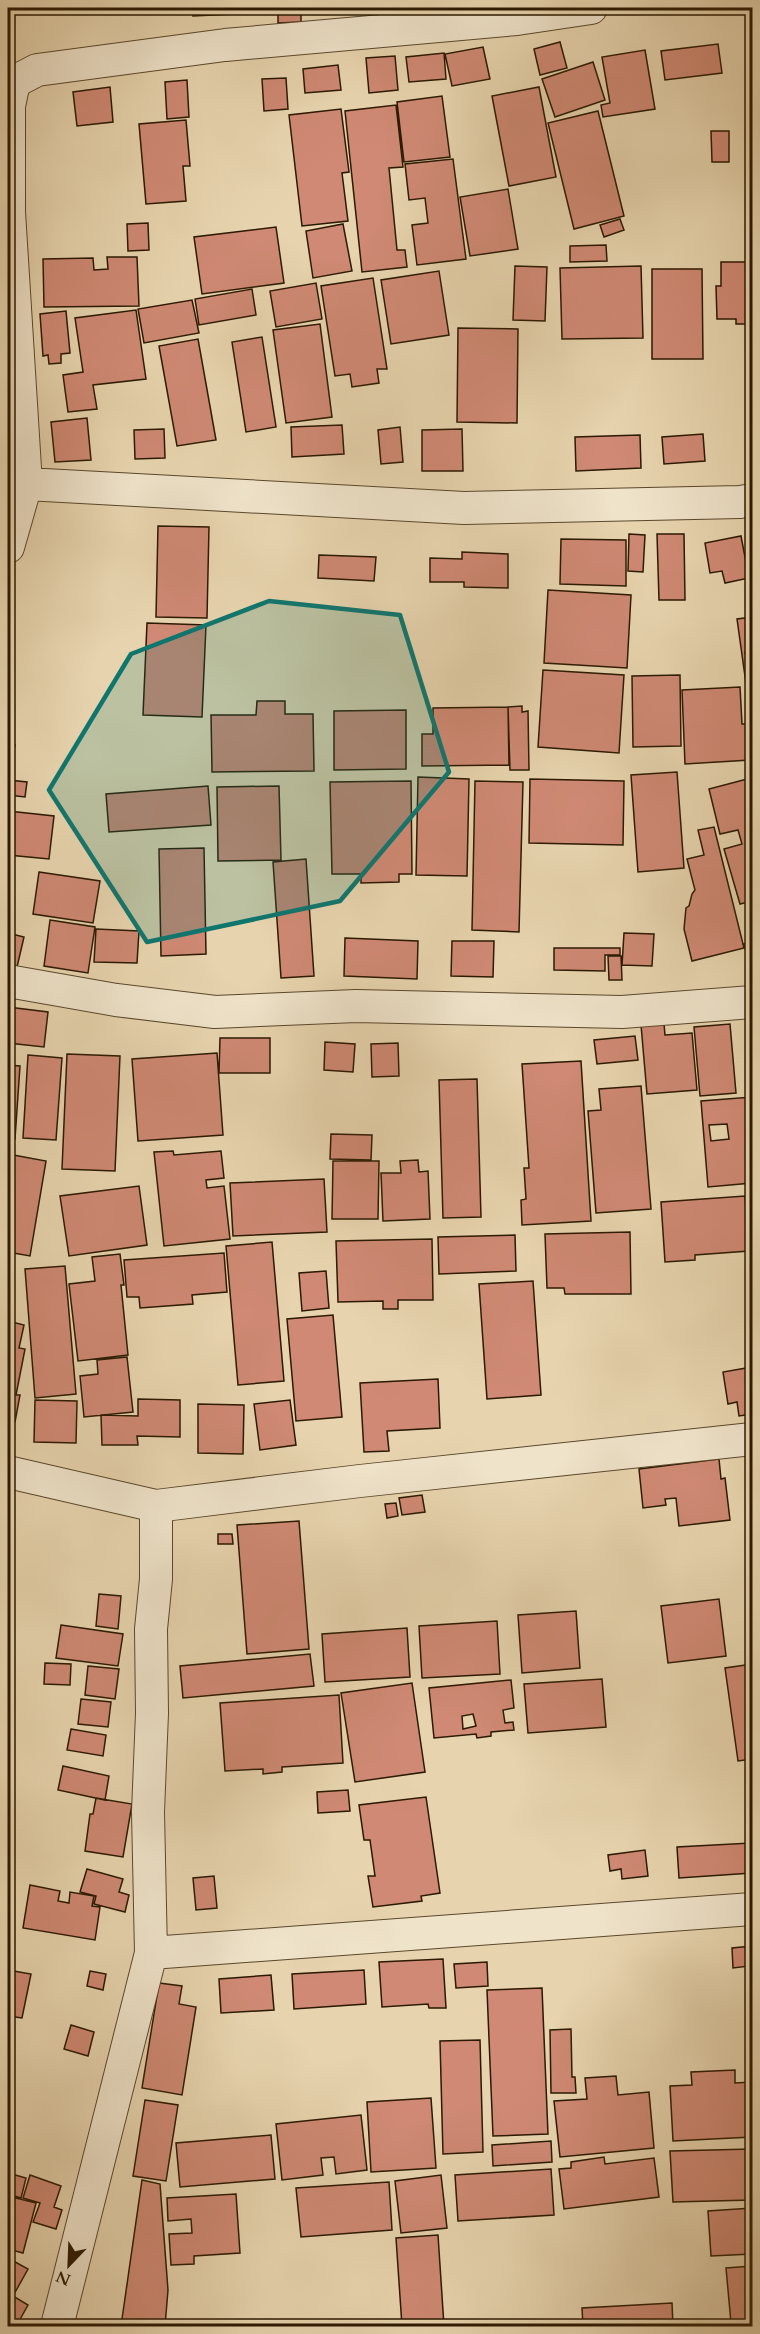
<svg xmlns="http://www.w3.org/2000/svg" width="760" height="2334" font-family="Cardo,serif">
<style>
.building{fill:#cf8974;stroke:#2b1901;stroke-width:1.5;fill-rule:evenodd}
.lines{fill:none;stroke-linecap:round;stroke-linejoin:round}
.street-casing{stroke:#5a482c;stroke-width:34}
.street{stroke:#efe3ca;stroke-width:32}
.marked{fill:#0f766e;fill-opacity:0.2;stroke:#0f766e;stroke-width:4.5;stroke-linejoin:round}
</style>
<rect width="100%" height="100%" fill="#e7d4ae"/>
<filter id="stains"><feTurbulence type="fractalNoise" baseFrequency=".00333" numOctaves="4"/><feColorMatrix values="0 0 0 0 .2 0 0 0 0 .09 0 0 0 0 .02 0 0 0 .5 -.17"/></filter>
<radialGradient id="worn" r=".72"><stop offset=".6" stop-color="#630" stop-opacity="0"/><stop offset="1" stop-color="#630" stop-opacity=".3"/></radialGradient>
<path class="building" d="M193,8h64v5l-64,3z
M278,8h23v14l-23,1z
M752,9v17l-5,-15z
M560,42l7,26 -27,7 -6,-26z
M718,44l4,29 -57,7 -4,-29z
M483,47l7,32 -38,7 -7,-32z
M645,50l10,59 -52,8 -2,-12 9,-2 -8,-46z
M444,53l2,26 -37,3 -3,-25z
M395,56l3,34 -29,3 -3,-35z
M593,62l12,38 -50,17 -13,-38z
M338,65l3,25 -36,3 -2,-24z
M286,78l2,31 -24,2 -2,-32z
M187,80l2,37 -22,2 -2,-37z
M110,87l3,35 -36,4 -4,-34z
M539,87l17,90 -47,9 -17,-90z
M442,96l8,61 -46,5 -7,-60z
M396,105l7,62 -14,1 8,82h8l2,17 -45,5 -17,-161z
M341,109l8,63 -7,1 6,48 -46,5 -13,-111z
M598,111l26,105 -50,13 -26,-106z
M186,120l4,46h-7l3,35 -40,3 -7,-80z
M711,131h18v31h-17z
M453,159l13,100 -49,6 -5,-40 16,-2 -3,-25 -16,2 -4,-36z
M508,189l10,60 -48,7 -10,-59z
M620,219l4,11 -20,7 -4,-12z
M148,223l1,27 -21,1 -1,-27z
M343,224l9,47 -39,7 -7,-47z
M276,227l8,56 -82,11 -8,-57z
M606,245l1,16 -37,1v-16z
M107,257h30l2,49 -95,1 -1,-48 50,-1 1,12 14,-1z
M721,262h31v62h-16v-5h-19l-1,-33h5z
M515,266l32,1 -2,54 -32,-1z
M641,266l2,72 -81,1 -2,-71z
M652,269h50l1,90h-51z
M439,271l10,64 -58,9 -10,-64z
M373,278l14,91h-10l2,14 -27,4 -2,-13 -15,2 -14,-90z
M316,283l6,36 -46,8 -6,-36z
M252,289l4,26 -57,10 -4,-26z
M192,300l7,33 -55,10 -6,-34z
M136,310l10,69 -53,6 4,24 -29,3 -5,-37 20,-3 -8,-54z
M66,311l4,42 -9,1v9l-12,1 -1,-9 -5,1 -3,-42z
M320,324l12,93 -46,6 -13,-93z
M458,328l60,1 -1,94 -60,-1z
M262,337l14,90 -30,5 -14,-90z
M198,339l18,101 -39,6 -18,-100z
M87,418l4,42 -36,2 -4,-40z
M342,425l2,29 -52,3 -1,-30z
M400,427l3,35 -22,2 -3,-34z
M164,429l1,29 -30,1 -1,-29z
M462,429l1,42h-41v-41z
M703,434l2,27 -41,3 -2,-27z
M640,435l1,33 -65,3 -1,-34z
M158,526l51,1 -2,91 -51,-1z
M629,534l16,1 -2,37 -15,-1z
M657,534h27l1,66h-26z
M741,536l8,42 -24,5 -3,-12 -12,2 -5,-30z
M561,539l65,1v46l-66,-2z
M462,552l46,2v34l-44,-1v-5h-34v-24l32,1z
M319,555l57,2 -2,24 -56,-3z
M548,590l83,5 -4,73 -83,-5z
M752,617v34l-7,1 3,12 4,-1v34l-4,1 -11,-79z
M147,623l59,2 -4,92 -59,-2z
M543,670l81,5 -5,78 -81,-6z
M680,675l1,71 -48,1 -1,-71z
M740,687l2,37h6l2,36 -65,4 -3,-74z
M746,699h6v34h-2z
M257,701h28v13h28l1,57 -102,1 -1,-57h45z
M522,706v6l6,-1 1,59h-19l-2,-63z
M508,707l1,58 -87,1v-32h11v-26z
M406,710v59l-72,1v-59z
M8,743l7,2 -7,32z
M677,772l7,96 -46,4 -7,-97z
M418,777l51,2 -2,97 -51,-1z
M751,778l1,6v117l-12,3 -16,-55 18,-5 -4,-14 -18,4 -11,-45z
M530,779l94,2 -1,64 -94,-2z
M8,780l19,2 -2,15 -17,-2z
M411,781l1,93h-13v8l-38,1v-9h-29l-2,-92z
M475,781l48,1 -4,150 -47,-2z
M208,786l3,39 -102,7 -3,-38z
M279,786l2,74 -63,1 -1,-74z
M8,811l46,5 -5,43 -41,-4z
M714,827l30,121 -52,13 -8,-32 2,-21 3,-2 3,-12 3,-4 -8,-31 17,-4 -6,-25z
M204,848l2,106 -45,2 -2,-107z
M306,859l8,117 -33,2 -8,-116z
M39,872l61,9 -7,42 -60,-9z
M50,920l45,7 -7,46 -44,-7z
M96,929l43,2 -2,32 -43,-1z
M8,933l16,4 -7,30 -9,-2z
M624,933l30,1 -2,32 -30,-1z
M345,938l73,3 -1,38 -73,-3z
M452,941h42l-1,36 -42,-1z
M752,942v24l-2,1 -6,-23z
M554,948h66v7h-15v16l-51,-1z
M608,956h13l1,24h-13z
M8,1007l40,5 -4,35 -36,-4z
M664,1024l1,11 27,-2 5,57 -50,4 -6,-69z
M730,1024l6,69 -36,3 -6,-69z
M635,1036l3,24 -41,4 -3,-24z
M220,1038h50v35h-51z
M325,1042l30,2 -2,28 -29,-2z
M398,1043l1,33 -27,1 -1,-33z
M217,1053l6,82 -85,6 -6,-82z
M67,1054l53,2 -5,115 -53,-2z
M28,1055l34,3 -6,82 -33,-2z
M581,1061l10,160 -69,4 -1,-25 5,-1 -2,-31h5l-7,-104z
M8,1065l12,1 -5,73h-7z
M477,1079l4,138 -38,1 -4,-138z
M641,1086l10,123 -55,4 -8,-102 13,-1 -2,-21z
M752,1097v86l-44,4 -7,-86zM727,1124l2,15 -18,2 -2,-16z
M331,1134l41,1 -1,25 -41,-1z
M173,1151l1,4 47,-4 3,27 -18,2 1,8 17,-2 6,53 -66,7 -10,-94z
M8,1154l38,7 -16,95 -22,-4z
M418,1160l1,12 9,-1 2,48 -47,2 -2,-48h20l-1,-12z
M333,1161h46l-1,58h-46z
M324,1179l3,53 -94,4 -3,-53z
M139,1186l8,59 -78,11 -9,-60z
M745,1196l4,55 -54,4v5l-30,2 -4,-60z
M630,1232l1,62h-66l-1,-6h-17l-2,-54z
M515,1235l1,36 -77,3 -1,-37z
M432,1239l1,61h-35v9h-15v-8l-45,1 -2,-61z
M272,1242l12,139 -46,4 -12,-139z
M224,1253l3,39 -35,3 1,9 -53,4 -1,-11h-12l-3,-37z
M120,1254l4,31h-3l7,70 -50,6 -9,-77 26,-3 -3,-24z
M65,1266l11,128 -41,4 -10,-129z
M326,1271l3,37 -27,3 -3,-38z
M533,1281l8,114 -54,4 -8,-115z
M333,1315l9,102 -46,4 -9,-102z
M8,1321l16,4 -5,23 6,1 -9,46h4l-5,27 -7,-1z
M127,1357l6,55 -49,5 -4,-41 18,-2 -1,-14z
M752,1367v47l-13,2 -2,-14 -9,2 -5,-32z
M438,1379l2,49 -53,3 2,20 -25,1 -4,-69z
M138,1399l42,1v37l-43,-1 1,9h-36l-1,-30 37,1z
M35,1400l42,1 -1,42 -42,-1z
M290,1400l6,45 -36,5 -6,-46z
M198,1404l46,1 -1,49 -45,-1z
M719,1459l2,20 4,-1 5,42 -51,6 -3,-28 -11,1 1,6 -23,3 -4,-39z
M422,1495l3,17 -23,3 -3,-17z
M396,1503l2,13 -11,2 -2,-14z
M299,1521l10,128 -62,5 -10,-129z
M218,1534h14l1,10h-15z
M99,1594l22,2 -3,33 -22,-3z
M719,1599l7,57 -58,7 -7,-57z
M576,1611l4,57 -58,5 -4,-58z
M497,1621l3,53 -78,4 -3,-52z
M61,1625l62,9 -5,32 -62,-8z
M407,1628l3,49 -85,5 -3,-48z
M310,1654l4,32 -131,12 -3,-32z
M45,1663l26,1 -1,21 -26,-1z
M752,1664v95l-14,2 -13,-93z
M88,1666l31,3 -4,30 -30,-4z
M602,1679l4,48 -78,6 -4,-49z
M511,1680l3,28 -11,2 2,13 8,-1 1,8 -23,2v4l-14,2 -1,-4 -42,4 -5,-50zM473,1714l3,12 -13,3 -1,-13z
M412,1683l13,89 -70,10 -14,-89z
M339,1695l4,68 -61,4v5l-19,2v-5l-38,2 -5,-68z
M81,1699l30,3 -3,25 -30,-3z
M71,1729l35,6 -3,21 -36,-6z
M63,1766l46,10 -4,24 -47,-10z
M348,1790l2,21 -32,2 -1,-21z
M426,1797l14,96 -19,3 1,5 -49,6 -5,-31h7l-5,-36h-6l-5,-35z
M96,1798l36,6 -9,53 -38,-6 5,-37h3z
M751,1843l1,30 -73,5 -2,-31z
M645,1850l3,26 -26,3 -1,-10 -11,2 -2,-16z
M87,1869l36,10 -4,13 10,3 -4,17 -31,-8 2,-8 -16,-4z
M214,1876l3,32 -21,2 -3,-32z
M30,1885l30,6 -2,10 11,2 1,-11 24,4 -2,10 8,1 -5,33 -72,-12z
M752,1946v44l-3,-24 -16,2 -1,-20z
M443,1959l3,49h-17l-1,-4 -46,3 -3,-45z
M487,1962l1,24 -32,2 -2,-24z
M8,1970l23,4 -9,44 -14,-2z
M364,1970l2,34 -72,5 -2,-35z
M90,1971l16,3 -3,16 -16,-4z
M271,1975l3,35 -53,3 -2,-34z
M159,1983l23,3 -3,18 17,3 -14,88 -40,-7z
M542,1988l6,146 -55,2 -6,-146z
M71,2025l23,7 -6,24 -24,-7z
M571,2029l1,48h3l1,16h-25l-1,-63z
M480,2040l3,112 -40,2 -3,-113z
M735,2070v13l17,-1v55l-79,4 -3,-55 22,-1 -1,-13z
M616,2076l2,19 31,-3 5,56 -94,9 -6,-56 33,-2 -2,-21z
M431,2098l5,70 -65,4 -4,-70z
M145,2100l33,5 -12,76 -33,-5z
M361,2115l6,55 -31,4 -2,-17 -13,1 2,17 -41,5 -6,-56z
M271,2135l4,44 -95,8 -4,-44z
M551,2141l1,21 -59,4 -1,-21z
M752,2149v51l-79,2 -3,-51z
M604,2157l1,7 49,-6 5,39 -95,12 -5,-40 12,-1v-6z
M551,2169l3,46 -96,6 -3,-46z
M8,2173l18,5 -5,20 -13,-4z
M30,2175l31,11 -7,21 8,3 -6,19 -23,-7 7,-19 -17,-5z
M441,2175l6,53 -46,5 -6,-52z
M142,2180l18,4 8,106 -3,36h-44z
M389,2182l3,48 -91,7 -5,-49z
M236,2194l4,59 -46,3v8l-23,1 -2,-31 23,-1 -1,-14 -23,2 -1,-23z
M8,2196l28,7 -13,50 -15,-4z
M752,2208v46l-41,2 -3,-45z
M438,2235l6,91h-42l-6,-88z
M8,2258l20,11 -15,27 15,9 -10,18 -10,-6z
M752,2266v56l-21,1 -5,-55z
M672,2303l1,23h-90l-1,-18z"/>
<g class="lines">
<defs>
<path id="street" d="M26,484l438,24 276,-6 12,-2
M8,547l18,-63 -17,-272v-106l5,-24 23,-12 188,-25 292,-26 74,-11
M8,981l108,19 99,12 141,-6 266,6 130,-10
M8,1472l148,34 204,-25 392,-42
M151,1953l601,-44
M57,2326l94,-373 -3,-141 4,-99 -1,-84 5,-50v-73"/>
</defs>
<use href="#street" class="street-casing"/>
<use href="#street" class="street"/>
</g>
<path class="marked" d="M269,601l131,14 49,157 -109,129 -193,41 -98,-152 82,-136z"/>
<rect width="760" height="2334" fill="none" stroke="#e7d4ae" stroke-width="30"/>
<rect x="9" y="9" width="742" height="2316" fill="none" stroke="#2b1901" stroke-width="3"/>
<rect x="15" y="15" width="730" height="2304" fill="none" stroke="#2b1901" stroke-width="1.5"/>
<g transform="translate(69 2265) rotate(203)" stroke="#efe3ca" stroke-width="4.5" paint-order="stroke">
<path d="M0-4.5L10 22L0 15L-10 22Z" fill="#2b1901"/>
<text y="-9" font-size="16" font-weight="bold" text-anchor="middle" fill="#2b1901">N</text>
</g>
<rect width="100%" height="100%" filter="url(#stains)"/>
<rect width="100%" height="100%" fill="url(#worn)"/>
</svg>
